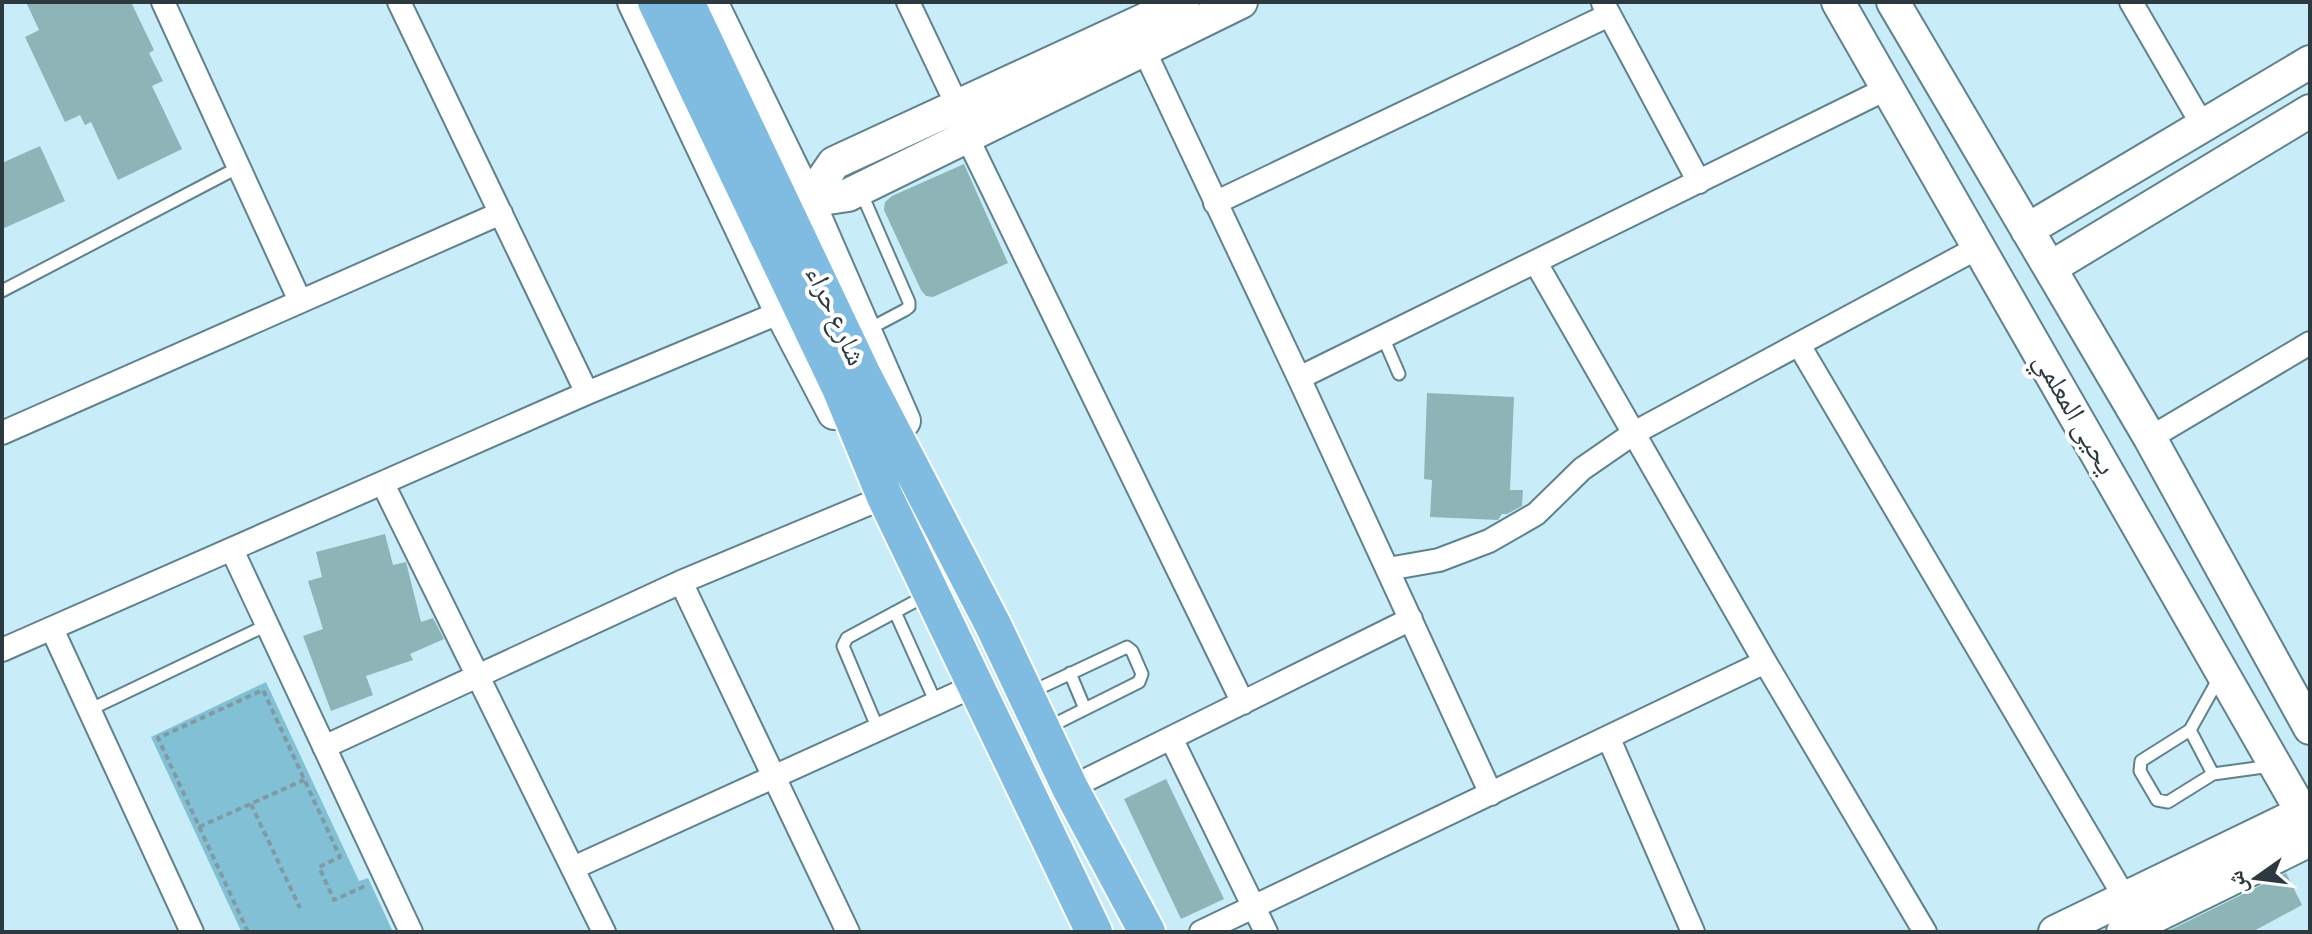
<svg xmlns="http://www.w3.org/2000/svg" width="2312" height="934" font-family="'Alegreya Sans','Noto Naskh Arabic',sans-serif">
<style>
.green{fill:#82c1d5}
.building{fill:#8db4b6}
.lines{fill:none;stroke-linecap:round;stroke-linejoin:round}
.lane-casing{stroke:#60828d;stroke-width:15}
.street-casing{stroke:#60828d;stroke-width:26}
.secondary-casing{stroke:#60828d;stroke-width:36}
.primary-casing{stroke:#fff;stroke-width:40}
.path{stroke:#809aa3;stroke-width:4;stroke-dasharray:6 4;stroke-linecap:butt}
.lane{stroke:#fff;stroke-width:11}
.street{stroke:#fff;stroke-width:22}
.secondary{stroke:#fff;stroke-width:32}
.primary{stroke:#80bce2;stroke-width:36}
.labels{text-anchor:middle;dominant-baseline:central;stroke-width:8;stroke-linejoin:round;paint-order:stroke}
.street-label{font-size:28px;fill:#2c3a3f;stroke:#fff}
</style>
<rect width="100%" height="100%" fill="#c8edf9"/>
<path class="green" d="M266,682l93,199 9,-3 25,54h-153l1,-1 -90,-194z"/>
<path class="building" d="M26,2h105l23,48 -5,3 14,28 -11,5 30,63 -64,31 -27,-58 -6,3 -5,-10 -15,7 -40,-85 14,-7z
M40,146l25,55 -63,28v-66z
M964,164l44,99 -75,34 -7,-1 -5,-6 -37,-80 1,-8 7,-6z
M1427,393l87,4 -4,93h13l-1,16 -15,8h-5l-4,6 -68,-3 2,-37 -8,-1z
M385,534l8,31 13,-3 15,60 12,-4 11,21 -34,15 3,6 -47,16 7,19 -42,16 -28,-75 20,-7 -15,-48 14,-4 -6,-25z
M1166,779l58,120 -43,20 -57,-120z
M2286,873l16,32 -50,27h-86z"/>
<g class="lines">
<defs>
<path id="lane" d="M861,192l48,110v5l-4,3 -36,19
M2,291l237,-124
M1383,337l16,37
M895,612l41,91
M1070,673l15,36
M2219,678l-29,52 -49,31 -1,10 17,29 11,2 45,-28 58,-8
M1029,693l98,-46 5,4 10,23 -3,8 -92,46
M89,710l178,-85
M878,729l-35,-83 4,-8 80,-43
M2190,730l23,44"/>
<path id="street" d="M163,2l137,299
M399,2l188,391
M908,2l49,103
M2131,2l72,124
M1603,3l96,179
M1144,50l155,328 192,416
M967,137l276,566
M1215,203l394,-188
M1536,263l229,399 160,270
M1799,345l326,553
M1299,378l589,-290
M2,433l499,-220
M2150,438l160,-95
M383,484l221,448
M232,550l179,382
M1388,569l51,-9 50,-19 47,-27 46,-45 52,-36 345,-186
M681,582l167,350
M52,629l140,303
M2,650l585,-257 194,-81
M1171,738l95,194
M1609,739l84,193
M324,747l357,-165 204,-85
M1070,788l341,-169
M573,868l403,-183
M1201,932l564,-270"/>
<path id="secondary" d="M634,2l147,310 53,101
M711,2l97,199 96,220
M1838,2l472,824
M1893,2l257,436 160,290
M808,201l40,-6 393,-193
M808,201l26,-38 349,-161
M2027,230l283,-168
M2050,268l260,-157
M2055,932l246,-119
M2123,932l187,-92"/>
<path id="primary" d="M656,2l184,386 45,109 209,435
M686,2l176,371 131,252 77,163 77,144"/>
</defs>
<use href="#lane" class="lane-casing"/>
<use href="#street" class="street-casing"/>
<use href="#secondary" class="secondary-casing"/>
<use href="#primary" class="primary-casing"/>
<path class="path" d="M251,804l49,104
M199,827l105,-47
M248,932l-90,-194 105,-48 77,167 -21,10 15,33 33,-15"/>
<use href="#lane" class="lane"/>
<use href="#street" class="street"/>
<use href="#secondary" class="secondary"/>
<use href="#primary" class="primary"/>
</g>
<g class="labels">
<g class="street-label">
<text transform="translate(835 316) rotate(65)">شارع حراء</text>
<text transform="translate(2074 414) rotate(60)">يحيى المعلمي</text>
</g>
</g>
<rect width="2312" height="934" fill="none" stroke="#2c3a3f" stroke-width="8"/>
<g transform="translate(2256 878) rotate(256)" stroke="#ffffff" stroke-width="6" paint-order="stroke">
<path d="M0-6L14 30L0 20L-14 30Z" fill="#2c3a3f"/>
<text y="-12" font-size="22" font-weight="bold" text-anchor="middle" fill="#2c3a3f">ش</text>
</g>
</svg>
